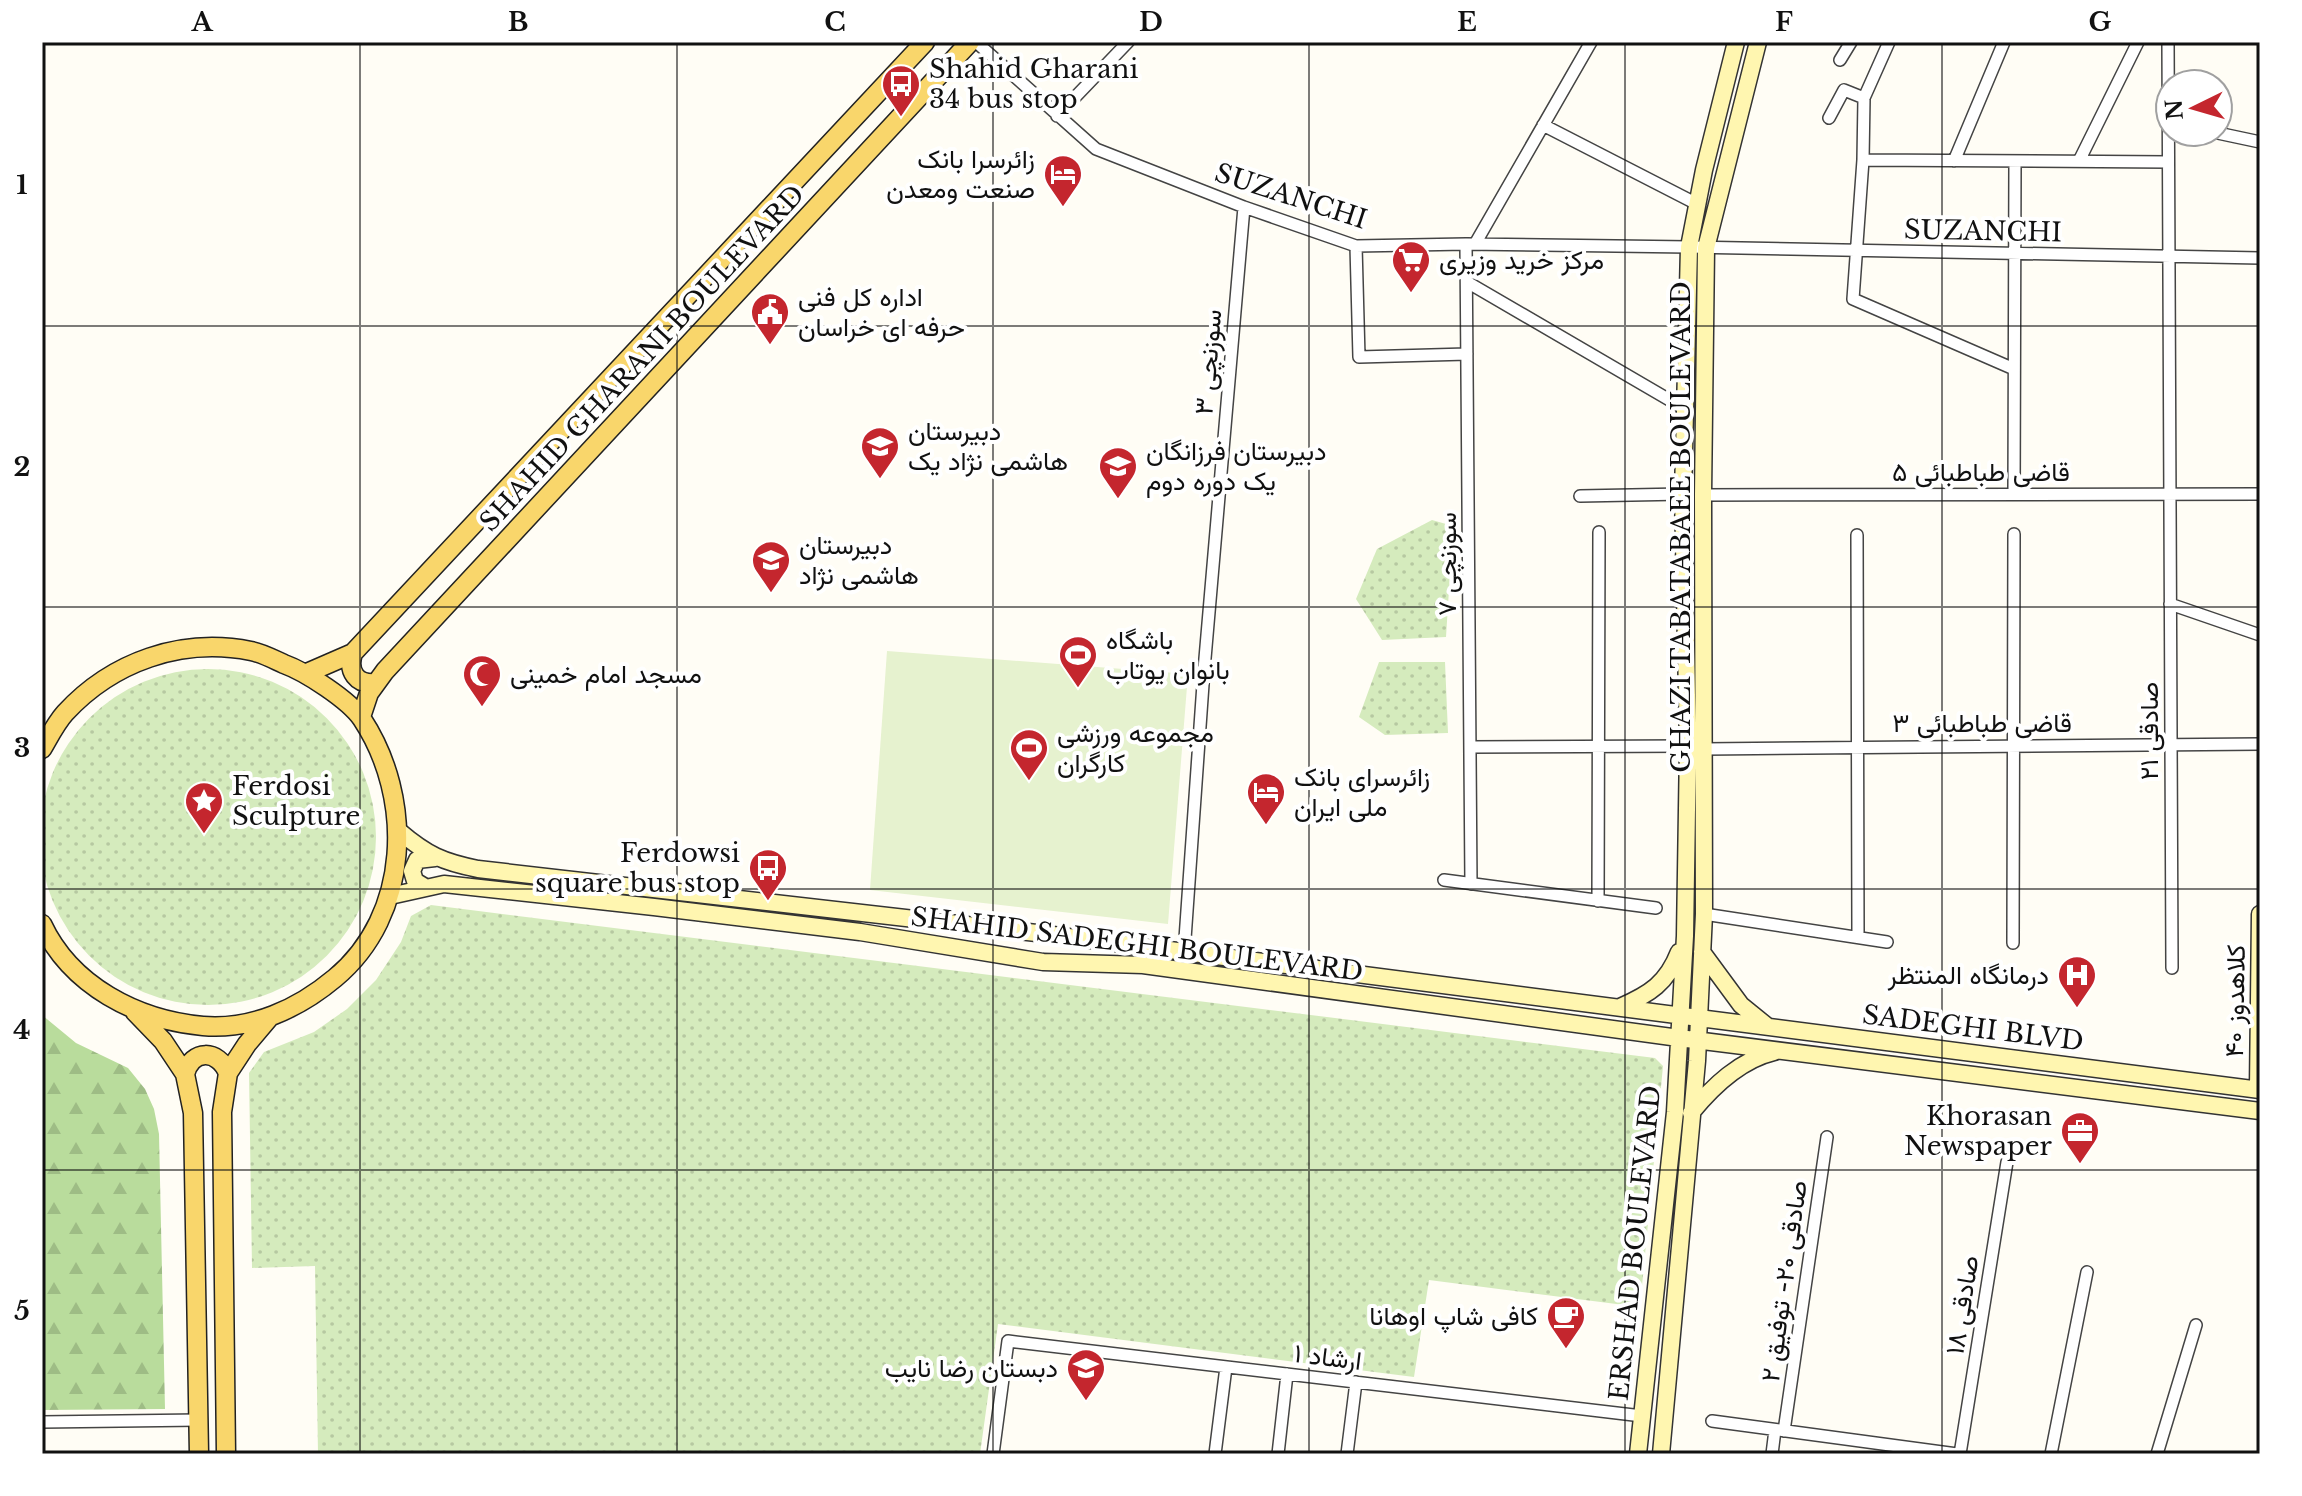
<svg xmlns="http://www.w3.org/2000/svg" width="2302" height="1496" font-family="'Libre Baskerville',Vazirmatn,serif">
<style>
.grass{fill:url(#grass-dots)}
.forest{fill:url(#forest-firs)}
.pitch{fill:#e6f2cf}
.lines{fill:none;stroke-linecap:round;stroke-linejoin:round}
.street-casing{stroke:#444;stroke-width:14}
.secondary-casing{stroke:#333;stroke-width:19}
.primary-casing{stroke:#222;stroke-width:21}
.street{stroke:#fff;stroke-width:11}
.secondary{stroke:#fff6b0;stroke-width:16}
.primary{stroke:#f9d66b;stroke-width:18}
.grid{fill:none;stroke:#111;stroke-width:2;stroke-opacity:0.55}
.labels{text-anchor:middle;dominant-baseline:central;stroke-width:8;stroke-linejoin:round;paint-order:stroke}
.poi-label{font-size:26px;fill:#111;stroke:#fff;text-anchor:start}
.street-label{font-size:26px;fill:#111;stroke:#fff}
.neatline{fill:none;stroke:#111;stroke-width:3}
.grid-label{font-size:26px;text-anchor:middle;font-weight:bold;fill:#111}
</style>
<defs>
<pattern id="grass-dots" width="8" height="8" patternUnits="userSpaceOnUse" patternTransform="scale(2)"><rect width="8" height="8" fill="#d5ebbd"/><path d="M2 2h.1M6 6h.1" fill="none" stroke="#b6c8a1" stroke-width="1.8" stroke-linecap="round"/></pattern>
<pattern id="forest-firs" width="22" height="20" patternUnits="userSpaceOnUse" patternTransform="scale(2)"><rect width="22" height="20" fill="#b9dc9c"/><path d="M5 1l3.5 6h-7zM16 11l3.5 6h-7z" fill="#9ebc85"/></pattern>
</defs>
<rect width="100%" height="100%" fill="#fffdf5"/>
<path class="grass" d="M1432,520l21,6 -7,111 -64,3 -26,-41 21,-50z
M1379,662h66l3,71 -63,2 -26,-18z
M40 837a168 168 0 1 1 336 0a168 168 0 1 1-336 0Z
M431,905l1224,153 8,8 -23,241 -211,-27 -15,97 -416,-53 -18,130h-662l-3,-188 -63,2 -3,-195 15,-21 50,-20 33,-23 29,-29 25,-38 10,-26z"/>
<path class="forest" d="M42,1015l34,28 52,25 17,21 9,20 5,25 6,275 -123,1z"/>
<path class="pitch" d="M887,651l301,23 -20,250 -298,-34z"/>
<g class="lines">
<defs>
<path id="street" d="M976,42l120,107 148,58 112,39 110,-2 223,3 571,11
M1889,42l-25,56 -1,62 -10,139 161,70
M2168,42l4,926
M1840,60l11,-18
M1057,116l71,-74
M1829,118l15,-28 20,8
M1543,125l154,79
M2213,132l47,10
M1863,160l305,2
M1954,161l50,-119
M2079,161l59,-119
M1466,244l5,640
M1475,244l116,-202
M1356,246l3,111 108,-3
M1467,282l218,127
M2014,494l1,-333
M1703,495l557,-1
M1580,496l103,-2
M1857,535l1,402
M2170,604l90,31
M1471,747l217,-1
M1705,749l555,-5
M1444,880l212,28
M1598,901l1,-369
M1704,914l183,28
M2013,943l1,-409
M1184,953l20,-283 40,-463
M1712,1421l245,33
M42,1422l157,-2
M1784,1431l43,-294
M993,1454l15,-113 634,75
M1215,1454l11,-87
M1278,1454l9,-80
M1347,1454l9,-72
M1772,1454l3,-24
M1960,1454l47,-292
M2051,1454l36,-182
M2157,1454l39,-129"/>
<path id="secondary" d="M399,831c28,24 44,31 79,38l567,65 1215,156
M425,887l-10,-6 -3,-10 5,-11 18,-2
M390,896l54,-12 210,23 206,25 183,30 100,3 536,73 581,73
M1702,952l39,53 26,21
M1620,1007c30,-13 47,-24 59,-55
M2258,1089l2,-175
M1691,1113c22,-27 49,-53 83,-61
M1638,1454l37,-342 10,-176 3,-190 -5,-252 6,-247 15,-77 32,-128
M1661,1454l36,-393 7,-147 -1,-419 3,-247 52,-206"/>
<path id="primary" d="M353,653c-6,19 4,32 23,30
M307,673l46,-20 572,-611
M361,717l8,-24 16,-22 585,-629
M42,749c7,-12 14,-26 23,-36 47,-51 116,-76 186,-62 11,2 22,8 33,13 22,8 65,36 78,55 52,79 49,196 -27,259 -37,31 -83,52 -132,48 -66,-6 -132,-40 -161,-102
M135,1012l28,29 22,33 8,39 6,341
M185,1074c7,-25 33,-25 43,-1
M226,1454l-4,-342 6,-39 19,-29 22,-26"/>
</defs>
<use href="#street" class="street-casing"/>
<use href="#secondary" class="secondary-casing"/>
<use href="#primary" class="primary-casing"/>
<use href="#street" class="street"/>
<use href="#secondary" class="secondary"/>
<use href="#primary" class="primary"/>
</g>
<path class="grid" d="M360,42v1412M677,42v1412M993,42v1412M1309,42v1412M1625,42v1412M1942,42v1412M42,326h2218M42,607h2218M42,889h2218M42,1170h2218"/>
<defs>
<symbol id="bus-pin" viewBox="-11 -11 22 30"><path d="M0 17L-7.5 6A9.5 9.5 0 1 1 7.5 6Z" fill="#c4262e" stroke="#fff"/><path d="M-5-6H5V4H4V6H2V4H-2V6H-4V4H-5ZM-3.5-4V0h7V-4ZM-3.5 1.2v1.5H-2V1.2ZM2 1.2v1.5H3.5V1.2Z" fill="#fff"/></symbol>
<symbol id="hotel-pin" viewBox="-11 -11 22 30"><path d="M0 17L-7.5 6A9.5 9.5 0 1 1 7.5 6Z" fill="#c4262e" stroke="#fff"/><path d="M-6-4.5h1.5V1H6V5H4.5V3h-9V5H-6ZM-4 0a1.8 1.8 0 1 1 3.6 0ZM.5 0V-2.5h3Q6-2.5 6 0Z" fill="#fff"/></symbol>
<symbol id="supermarket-pin" viewBox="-11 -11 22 30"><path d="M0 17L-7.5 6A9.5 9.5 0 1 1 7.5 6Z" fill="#c4262e" stroke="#fff"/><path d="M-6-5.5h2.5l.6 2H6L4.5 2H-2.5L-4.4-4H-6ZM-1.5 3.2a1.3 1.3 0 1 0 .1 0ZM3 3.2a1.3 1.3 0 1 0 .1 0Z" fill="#fff"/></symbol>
<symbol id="civic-pin" viewBox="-11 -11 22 30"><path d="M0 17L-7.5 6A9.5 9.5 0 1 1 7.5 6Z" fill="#c4262e" stroke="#fff"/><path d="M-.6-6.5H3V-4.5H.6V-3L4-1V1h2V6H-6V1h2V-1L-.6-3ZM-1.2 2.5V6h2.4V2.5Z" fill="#fff"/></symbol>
<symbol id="school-pin" viewBox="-11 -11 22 30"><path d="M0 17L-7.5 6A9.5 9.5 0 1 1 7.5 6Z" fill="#c4262e" stroke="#fff"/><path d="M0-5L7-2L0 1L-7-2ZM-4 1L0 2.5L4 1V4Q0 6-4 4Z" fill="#fff"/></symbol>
<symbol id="stadium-pin" viewBox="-11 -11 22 30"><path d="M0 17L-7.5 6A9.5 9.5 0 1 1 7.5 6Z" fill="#c4262e" stroke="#fff"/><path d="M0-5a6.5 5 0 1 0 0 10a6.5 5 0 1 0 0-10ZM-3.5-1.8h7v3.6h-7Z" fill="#fff"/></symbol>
<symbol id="mosque-pin" viewBox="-11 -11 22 30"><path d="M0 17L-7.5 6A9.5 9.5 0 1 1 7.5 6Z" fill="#c4262e" stroke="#fff"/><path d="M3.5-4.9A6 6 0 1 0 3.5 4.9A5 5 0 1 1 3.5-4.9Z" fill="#fff"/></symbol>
<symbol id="sight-pin" viewBox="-11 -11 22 30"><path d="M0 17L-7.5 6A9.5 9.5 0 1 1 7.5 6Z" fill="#c4262e" stroke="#fff"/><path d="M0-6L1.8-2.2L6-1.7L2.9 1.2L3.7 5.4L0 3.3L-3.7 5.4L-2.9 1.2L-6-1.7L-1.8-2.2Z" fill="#fff"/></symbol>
<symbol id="hospital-pin" viewBox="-11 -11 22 30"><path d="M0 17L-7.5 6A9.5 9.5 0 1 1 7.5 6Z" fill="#c4262e" stroke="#fff"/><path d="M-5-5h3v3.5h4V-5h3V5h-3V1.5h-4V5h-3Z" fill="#fff"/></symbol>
<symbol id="office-pin" viewBox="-11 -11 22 30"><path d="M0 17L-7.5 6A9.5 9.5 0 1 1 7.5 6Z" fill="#c4262e" stroke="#fff"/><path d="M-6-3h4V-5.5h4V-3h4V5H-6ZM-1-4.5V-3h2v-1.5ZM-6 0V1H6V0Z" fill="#fff"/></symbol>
<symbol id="cafe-pin" viewBox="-11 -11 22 30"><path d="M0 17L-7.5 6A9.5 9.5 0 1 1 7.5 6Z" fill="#c4262e" stroke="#fff"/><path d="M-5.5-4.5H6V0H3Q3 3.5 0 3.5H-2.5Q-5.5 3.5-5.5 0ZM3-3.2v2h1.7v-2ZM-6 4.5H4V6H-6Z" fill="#fff"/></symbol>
</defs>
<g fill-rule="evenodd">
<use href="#bus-pin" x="879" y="62" width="44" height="60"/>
<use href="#hotel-pin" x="1041" y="152" width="44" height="60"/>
<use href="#supermarket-pin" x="1389" y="238" width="44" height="60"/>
<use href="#civic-pin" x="748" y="290" width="44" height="60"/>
<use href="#school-pin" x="858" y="424" width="44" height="60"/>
<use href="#school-pin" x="1096" y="444" width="44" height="60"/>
<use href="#school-pin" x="749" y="538" width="44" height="60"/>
<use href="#stadium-pin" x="1056" y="633" width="44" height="60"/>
<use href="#mosque-pin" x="460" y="652" width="44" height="60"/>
<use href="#stadium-pin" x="1007" y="726" width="44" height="60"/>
<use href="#hotel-pin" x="1244" y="770" width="44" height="60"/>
<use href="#sight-pin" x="182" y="779" width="44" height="60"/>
<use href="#bus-pin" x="746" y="846" width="44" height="60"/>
<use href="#hospital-pin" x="2055" y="953" width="44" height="60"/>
<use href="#office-pin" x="2058" y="1109" width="44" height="60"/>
<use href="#cafe-pin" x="1544" y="1294" width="44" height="60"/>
<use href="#school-pin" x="1064" y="1346" width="44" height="60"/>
</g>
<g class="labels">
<g class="poi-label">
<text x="929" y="69">Shahid Gharani<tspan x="929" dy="30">34 bus stop</tspan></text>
<text x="1035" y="159" text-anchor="end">زائرسرا بانک<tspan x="1035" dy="30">صنعت ومعدن</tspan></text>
<text x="1439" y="260">مرکز خرید وزیری</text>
<text x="798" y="297">اداره کل فنی<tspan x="798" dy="30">حرفه ای خراسان</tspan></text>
<text x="908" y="431">دبیرستان<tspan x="908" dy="30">هاشمی نژاد یک</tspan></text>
<text x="1146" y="451">دبیرستان فرزانگان<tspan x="1146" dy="30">یک دوره دوم</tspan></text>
<text x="799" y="545">دبیرستان<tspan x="799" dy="30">هاشمی نژاد</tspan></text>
<text x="1106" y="640">باشگاه<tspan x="1106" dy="30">بانوان یوتاب</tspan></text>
<text x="510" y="674">مسجد امام خمینی</text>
<text x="1057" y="733">مجموعه ورزشی<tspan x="1057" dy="30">کارگران</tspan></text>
<text x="1294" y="777">زائرسرای بانک<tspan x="1294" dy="30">ملی ایران</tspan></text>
<text x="232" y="786">Ferdosi<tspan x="232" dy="30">Sculpture</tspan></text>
<text x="740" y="853" text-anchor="end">Ferdowsi<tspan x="740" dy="30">square bus stop</tspan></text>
<text x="2049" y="975" text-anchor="end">درمانگاه المنتظر</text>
<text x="2052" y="1116" text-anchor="end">Khorasan<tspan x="2052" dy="30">Newspaper</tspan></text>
<text x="1538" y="1316" text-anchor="end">کافی شاپ اوهانا</text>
<text x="1058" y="1368" text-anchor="end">دبستان رضا نایب</text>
</g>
<g class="street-label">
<text transform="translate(1291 196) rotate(18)">SUZANCHI</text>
<text transform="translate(1983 231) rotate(1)">SUZANCHI</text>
<text transform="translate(642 358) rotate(-47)">SHAHID GHARANI BOULEVARD</text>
<text transform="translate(1208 362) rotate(-85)">سوزنچی ۳</text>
<text x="1981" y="472">قاضی طباطبائی ۵</text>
<text transform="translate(1681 527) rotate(-90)">GHAZI TABATABAEE BOULEVARD</text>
<text transform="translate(1447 564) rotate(-90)">سوزنچی ۷</text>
<text x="1982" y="723">قاضی طباطبائی ۳</text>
<text transform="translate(2149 731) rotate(-90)">صادقی ۲۱</text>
<text transform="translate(1137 944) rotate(7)">SHAHID SADEGHI BOULEVARD</text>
<text transform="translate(2235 1001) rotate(-89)">کلاهدوز ۴۰</text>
<text transform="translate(1973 1028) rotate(7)">SADEGHI BLVD</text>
<text transform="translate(1635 1243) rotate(-84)">ERSHAD BOULEVARD</text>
<text transform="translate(1784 1281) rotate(-82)">صادقی ۲۰- توفیق ۲</text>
<text transform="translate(1962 1305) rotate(-81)">صادقی ۱۸</text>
<text transform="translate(1328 1357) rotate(7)">ارشاد ۱</text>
</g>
</g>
<rect width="2302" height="1496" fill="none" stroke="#ffffff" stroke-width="88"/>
<g transform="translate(2194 108) rotate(265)"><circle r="38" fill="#ffffff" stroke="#a0a0a0" stroke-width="2"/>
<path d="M0-6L14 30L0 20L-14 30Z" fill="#c4262e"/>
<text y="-12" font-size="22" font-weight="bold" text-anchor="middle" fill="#111111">N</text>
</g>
<rect x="44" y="44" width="2214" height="1408" class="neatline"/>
<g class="grid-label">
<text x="202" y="31">A</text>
<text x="518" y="31">B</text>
<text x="835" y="31">C</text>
<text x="1151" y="31">D</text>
<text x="1467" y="31">E</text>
<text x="1784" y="31">F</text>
<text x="2100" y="31">G</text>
<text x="22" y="194">1</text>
<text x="22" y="476">2</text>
<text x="22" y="757">3</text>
<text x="22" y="1039">4</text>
<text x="22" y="1320">5</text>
</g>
</svg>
